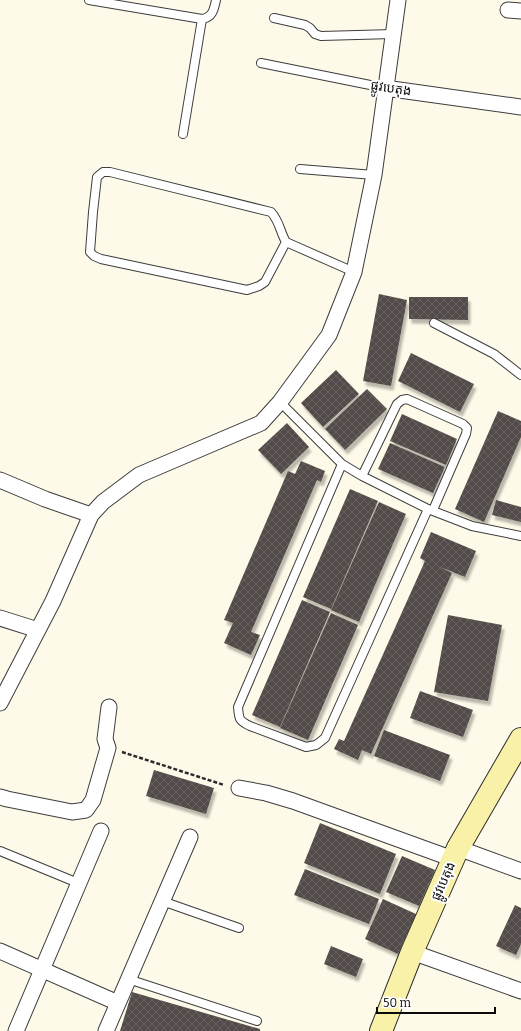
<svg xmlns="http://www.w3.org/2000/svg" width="521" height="1031" font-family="Bitter,'Noto Sans Khmer',serif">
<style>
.building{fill:url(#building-cross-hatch);filter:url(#shadow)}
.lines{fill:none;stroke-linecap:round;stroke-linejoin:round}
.lane-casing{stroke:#3d3d3d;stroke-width:10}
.street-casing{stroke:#3d3d3d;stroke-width:17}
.secondary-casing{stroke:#2c2c2c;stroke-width:24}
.path{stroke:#2c2c2c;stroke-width:2.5;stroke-dasharray:4 2;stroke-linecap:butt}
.lane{stroke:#fff;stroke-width:8}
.street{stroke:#fff;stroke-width:15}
.secondary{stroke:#f9f1a8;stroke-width:22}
.labels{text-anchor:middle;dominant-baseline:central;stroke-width:4;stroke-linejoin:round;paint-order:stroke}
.street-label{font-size:13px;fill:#0a0a0a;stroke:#fff}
</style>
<defs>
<pattern id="building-cross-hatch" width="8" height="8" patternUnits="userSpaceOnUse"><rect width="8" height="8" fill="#524c48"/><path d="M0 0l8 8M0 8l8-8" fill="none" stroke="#66615e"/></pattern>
<filter id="shadow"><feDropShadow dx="2.5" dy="4.5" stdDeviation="1" flood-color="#0004"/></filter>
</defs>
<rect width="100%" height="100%" fill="#fefae9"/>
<path class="building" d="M379,294l28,6 -16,86 -28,-5z
M409,297h59v23l-59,-1z
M411,353l63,31 -14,28 -62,-31z
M336,370l23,24 -36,33 -22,-24z
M367,389l20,20 -42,41 -20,-21z
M498,411l23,10v16l-37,85 -29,-13z
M402,414l55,25 -11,26 -56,-24z
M287,423l22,24 -28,27 -23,-24z
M390,443l55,24 -12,26 -55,-24z
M301,461l24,10 -4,11 -4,-2 -66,152 9,3 -9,20 -27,-12 9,-20 -9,-3 64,-149 7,3z
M350,489l28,12 -47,108 -28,-12z
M496,500l25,7v15l-29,-7z
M379,502l27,12 -47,108 -28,-12z
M431,532l45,19 -11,26 -25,-10 12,6 -81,181 -9,-4 -4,10 -24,-11 5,-10 5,2 81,-180 -5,-3z
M302,600l28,12 -50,115 -28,-12z
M331,613l27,12 -50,115 -28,-12z
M448,615l54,10 -14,76 -54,-9z
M420,691l53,19 -10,27 -53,-19z
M384,730l66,25 -10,26 -66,-25z
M154,770l60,18 -8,26 -60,-18z
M320,823l76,31 -16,40 -76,-31z
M402,856l33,14 -16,36 -33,-14z
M305,869l74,30 -10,25 -75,-29z
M383,899l33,15 -18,40 -33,-15z
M515,905l6,3v36l-5,11 -20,-9z
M331,946l32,13 -7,18 -32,-13z
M132,992l128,37v2h-140z"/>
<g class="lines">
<defs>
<path id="lane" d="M89,0l113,19c11,-2 12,-10 14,-19
M274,18l31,7 5,3 5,6 6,2 72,-2
M261,63l124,25
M183,134l19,-115
M300,169l74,6
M286,242l-21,40 -6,4 -12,4 -146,-31 -7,-3 -4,-4 3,-40 4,-35 6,-5h7l161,40c9,10 9,20 15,30l68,30
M434,323l60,31 27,21
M280,402l62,62 20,12 66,33 44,17 49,10
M342,464l-104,243c1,12 1,14 12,19l56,21 10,-2 9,-7 103,-229
M362,476l35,-72 5,-4 5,-1 56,25 4,4 -1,6 -33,76
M0,851l78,32
M162,901l77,27
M128,979l129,42"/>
<path id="street" d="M508,10l13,1
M385,88l136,19
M0,480l45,19 46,16
M0,618l38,12
M0,703l53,-102 38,-86 12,-13 36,-27 122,-52 19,-21 49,-67 25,-63 20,-97 24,-175
M239,788l27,5 27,8 160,58
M0,797l7,2 65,13 14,-2 7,-10 15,-52 -3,-9 4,-32
M458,848l63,23
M0,951l118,52
M412,952l109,39
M16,1031l85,-200
M106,1031l84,-194"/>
<path id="secondary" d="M381,1031l31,-79 46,-104 63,-109"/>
</defs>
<use href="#lane" class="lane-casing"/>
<use href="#street" class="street-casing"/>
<use href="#secondary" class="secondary-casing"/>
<path class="path" d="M122,752l102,33"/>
<use href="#lane" class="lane"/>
<use href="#street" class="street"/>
<use href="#secondary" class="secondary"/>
</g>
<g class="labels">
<g class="street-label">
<text transform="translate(391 88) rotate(9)">ផ្លូវបេតុង</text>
<text transform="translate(443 881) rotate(-66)">ផ្លូវបេតុង</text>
</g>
</g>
<path d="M377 1007v6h118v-6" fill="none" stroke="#0a0a0a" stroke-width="2"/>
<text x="383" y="1007" font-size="12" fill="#0a0a0a" stroke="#ffffff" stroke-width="3" paint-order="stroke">50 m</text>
</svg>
